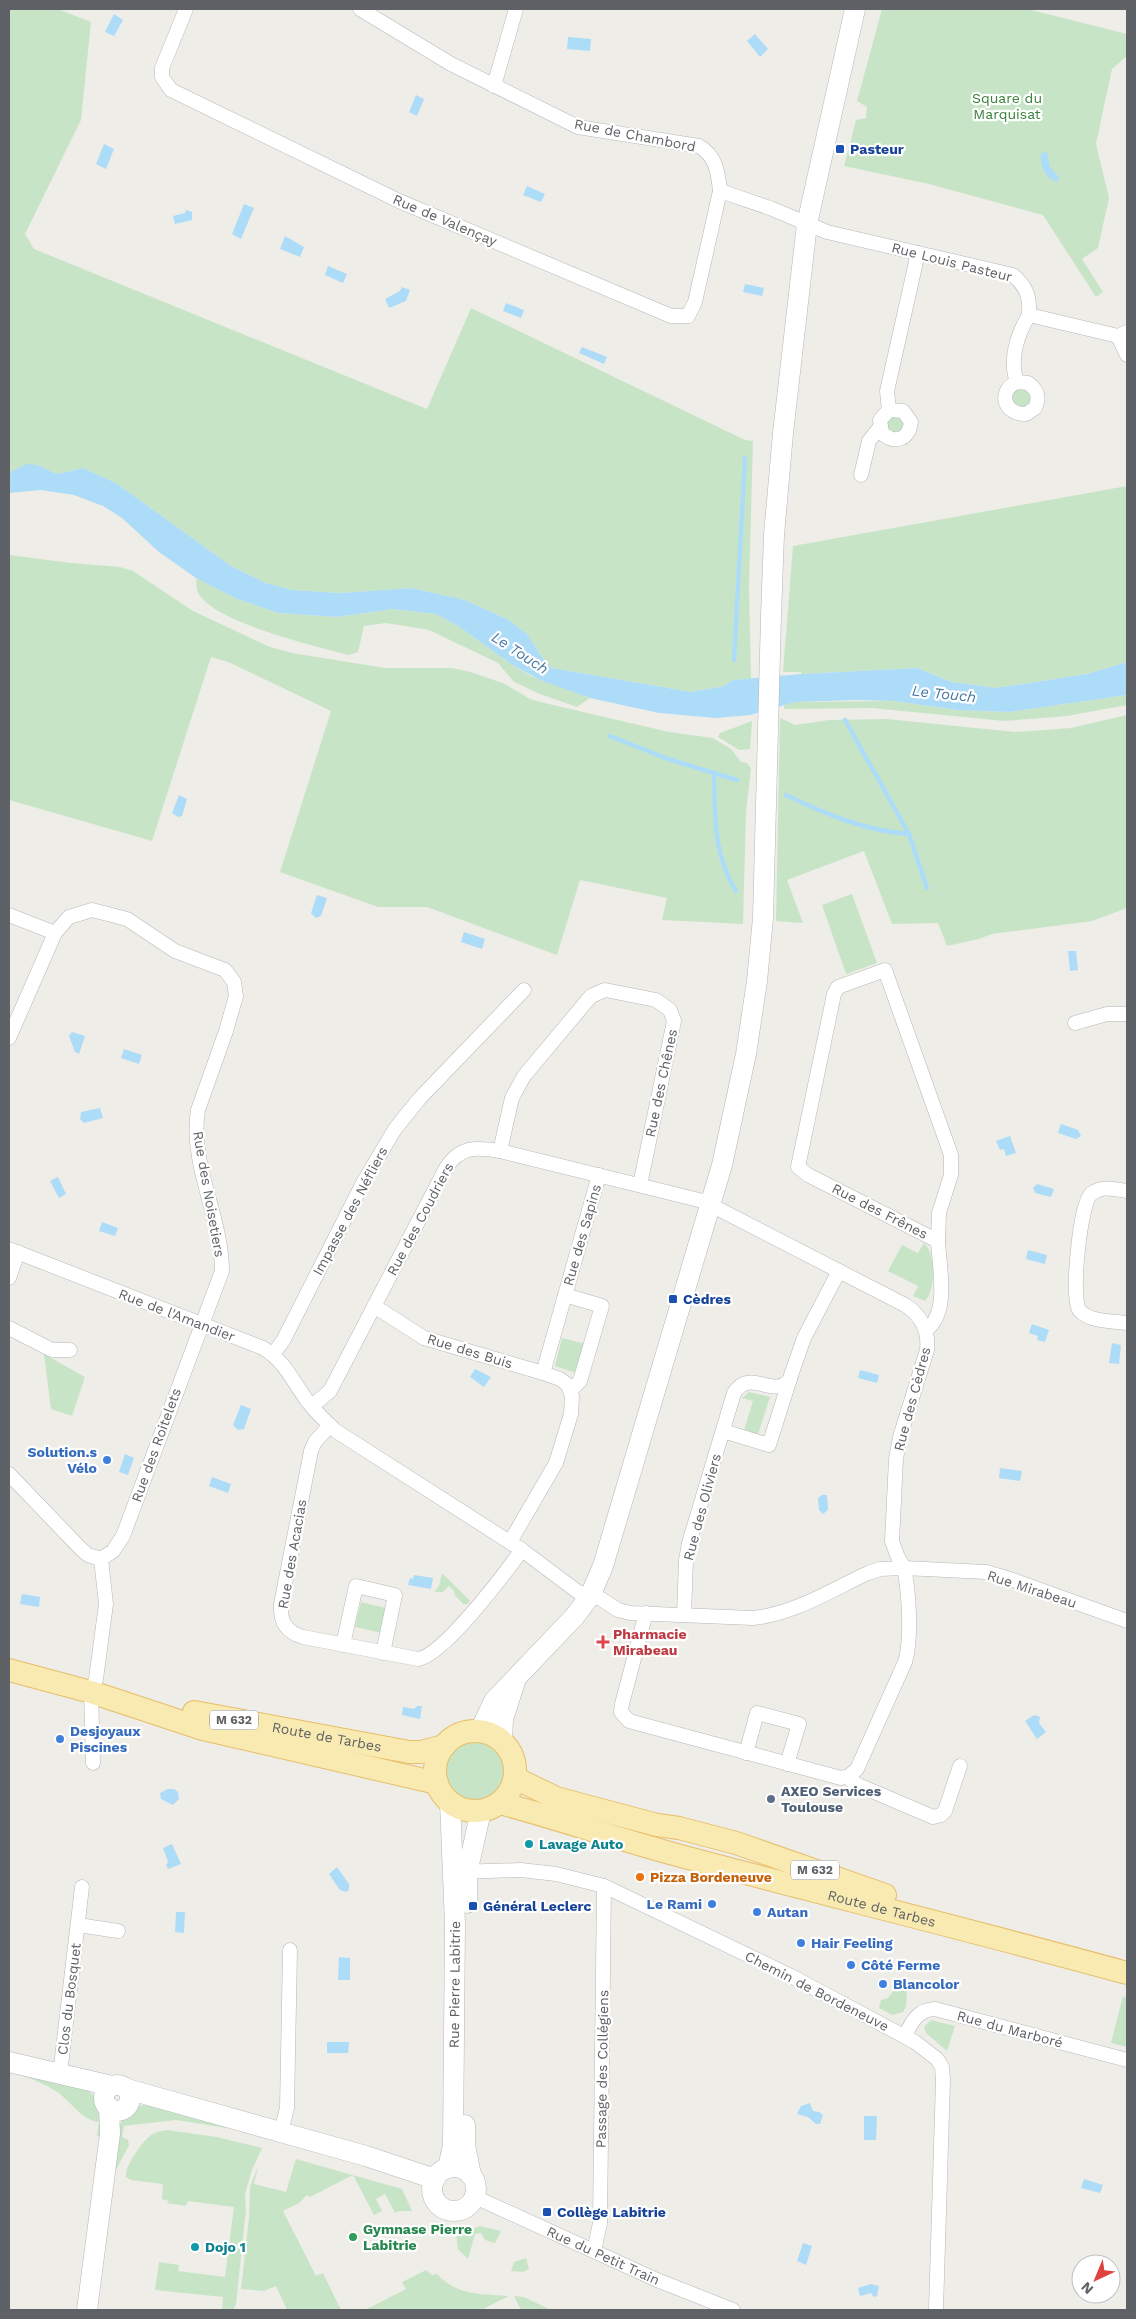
<svg xmlns="http://www.w3.org/2000/svg" width="1136" height="2319" font-family="'Work Sans',sans-serif">
<style>
.green{fill:#c7e5c6}
.water{fill:#addcf9}
.lines{fill:none;stroke-linecap:round;stroke-linejoin:round}
.stream{stroke:#addcf9;stroke-width:4.5}
.street-casing{stroke:#b4b7ba;stroke-width:15}
.secondary-casing{stroke:#b3b6ba;stroke-width:21}
.primary-casing{stroke:#e7bd68;stroke-width:24}
.street{stroke:#fff;stroke-width:14}
.secondary{stroke:#fff;stroke-width:20}
.primary{stroke:#f9eab2;stroke-width:22}
.transit-dot{fill:#1a4fb4;stroke:#fff;stroke-width:2}
.shop-dot{fill:#3f7fe0;stroke:#fff;stroke-width:2}
.health-dot{fill:#e0444e;stroke:#fff;stroke-width:2}
.service-dot{fill:#5c6f8a;stroke:#fff;stroke-width:2}
.culture-dot{fill:#0f9aa8;stroke:#fff;stroke-width:2}
.food-dot{fill:#e8710a;stroke:#fff;stroke-width:2}
.leisure-dot{fill:#2e9e5b;stroke:#fff;stroke-width:2}
.labels{text-anchor:middle;dominant-baseline:central;stroke-width:4.5;stroke-linejoin:round;paint-order:stroke}
.shield{fill:#fff;stroke:#8e9194;stroke-width:1}
.shield-label{font-size:12px;font-weight:bold;fill:#5e6266}
.park-label{font-size:14px;fill:#3b803b;stroke:#fff}
.street-label{font-size:14px;fill:#5e6266;stroke:#fff}
.transit-label{font-size:14px;font-weight:bold;fill:#164399;stroke:#fff;text-anchor:start}
.shop-label{font-size:14px;font-weight:bold;fill:#366cbe;stroke:#fff;text-anchor:start}
.health-label{font-size:14px;font-weight:bold;fill:#be3a42;stroke:#fff;text-anchor:start}
.service-label{font-size:14px;font-weight:bold;fill:#4e5e75;stroke:#fff;text-anchor:start}
.culture-label{font-size:14px;font-weight:bold;fill:#0d838f;stroke:#fff;text-anchor:start}
.food-label{font-size:14px;font-weight:bold;fill:#c56008;stroke:#fff;text-anchor:start}
.leisure-label{font-size:14px;font-weight:bold;fill:#27864d;stroke:#fff;text-anchor:start}
.water-label{font-size:15px;font-style:italic;fill:#4778a2;stroke:#fff}
</style>
<rect width="100%" height="100%" fill="#efede7"/>
<path class="green" d="M9,9h49l33,13 -10,98 -56,114 9,15 393,160 44,-101 274,132 8,1 -4,146 2,92 -18,1 -9,6 -33,6 -139,-24 -8,-8 -17,-26 -20,-15 -42,-19 -54,-12 -70,5 -49,-3 -26,-7 -35,-17 -115,-83 -33,-15 -26,6 -19,-9 -29,8z
M882,9l120,1 1,-1h24l100,25v22l-15,13 -16,75 13,54 -11,50 -16,11 21,33 -7,5 -53,-82 -114,-31 -85,-18 12,-46 10,-2 1,-11 -10,-6z
M1016,388l14,3 3,10 -7,7 -14,-3 -2,-10z
M892,416h8l4,7 -2,8 -8,3 -6,-4 -2,-8z
M1127,486v176l-40,12 -91,14 -44,-6 -35,-14 -116,6v-2h-18l10,-126z
M9,555l62,8 49,4 13,4 60,40 77,36 22,6 93,15h67l19,4 34,12 25,15 19,5 120,28 44,6 18,11 10,13 6,1 4,5 -5,44 -3,112 -81,-4 5,-22 -87,-18 -23,75 -130,-48h-49l-98,-35 51,-161 -103,-49 -17,-5 -59,184 -143,-41z
M196,578l39,20 43,15 59,4 56,-8 43,5 22,12 53,38 20,12 59,22 -13,9 -37,-13 -26,-12 -16,-19 -69,-33 -43,-7 -22,3 -6,26 -9,3c-30,-8 -143,-34 -152,-65 -1,-3 0,-8 -1,-12z
M1127,695v10l-60,11 -63,5 -132,-13 -88,1v-4l11,-3 99,-1 63,9 52,2z
M1127,715v193l-35,13 -100,13 -13,5 -32,7 -9,-23 -46,1 -28,-73 -77,29 16,43 -27,-2 4,-203 15,7 34,-5 58,-1 128,13 56,-4z
M752,721l-2,28 -11,1 -21,-13 2,-4z
M852,894l25,69 -31,11 -24,-69z
M924,1243c12,10 12,48 1,58l-12,-5 5,-10 -30,-15 14,-26 16,8z
M562,1338l24,6 -10,29 -21,-7z
M44,1354l41,23 -13,39 -21,-7z
M749,1392l21,5 -12,37 -14,-4 9,-29 -11,-3z
M442,1573l28,28 -3,3h-4l-9,-10 1,-2 -6,-6 -6,6h-9l5,-6z
M361,1602l25,6 -4,25 -27,-6z
M443 1770a33 33 0 1 1 66 0a33 33 0 1 1-66 0Z
M897,1986l10,4 -1,16 -3,6 -11,3 -13,-7 2,-8 7,-2z
M1123,1996l4,2v49l-16,-4z
M931,2020l24,6 -8,25 -21,-18 -2,-6z
M24,2072c26,6 74,9 79,42 1,7 -2,17 -3,24l-3,-3 2,-13c-18,-2 -28,-21 -42,-30 -10,-7 -22,-12 -33,-16z
M146,2105l80,19v4l-50,-8 -52,6 -2,11 6,3 1,5 -13,25h-3c3,-23 1,-64 33,-65z
M167,2130l50,7 45,11 -10,22 -7,24 1,16 -10,94 -3,6h-11l1,-13 -68,-7 4,-28 20,3 -1,6 47,6 9,-70 -46,-6 -2,5 -19,-3 2,-2 -7,-2 1,-15 -32,-4 -5,-3c-1,-12 16,-35 25,-42 5,-3 10,-4 16,-5z
M296,2159l106,30 10,22h-13l-4,2 -10,-19 -9,5 6,12 -8,4 -21,-40 -43,22 -3,-2 -8,8 -16,8 33,65 7,-3 18,37h-54l-11,-24 -12,5 -23,-2 8,-72 1,-30 8,-21 -4,18 32,8z
M480,2226l21,5 -6,12 -10,-3 -4,-7 -6,1 -7,25 -10,-10 -2,-15z
M526,2258l3,11 -6,3 -12,-1 3,-9z
M426,2270l6,5 5,-1c20,22 45,20 72,22l-28,14h-116l41,-21 -4,-7z
M514,2296l10,1 27,13h-30z"/>
<path class="water" d="M114,14l9,6 -9,16 -9,-4z
M755,34l13,15 -8,8 -13,-16z
M568,37l23,2 -1,12 -23,-2z
M416,95l8,4 -7,17 -8,-4z
M104,144l10,5 -8,20 -10,-5z
M1047,152l3,15 9,10 -1,5c-12,-2 -19,-18 -17,-29z
M527,186l18,8 -4,8 -18,-7z
M244,204l10,4 -13,31 -9,-5z
M186,210l6,2v8l-17,4 -2,-8 12,-3z
M285,236l19,11 -4,10 -20,-8z
M328,266l19,8 -4,9 -18,-8z
M745,284l19,4 -2,8 -19,-4z
M402,287l8,3 -4,11 -17,7 -4,-9 15,-8z
M506,303l18,7 -3,8 -18,-7z
M582,347l25,10 -3,7 -25,-11z
M26,464l12,1 19,9 26,-6 33,15 115,83 35,17 26,7 49,3 70,-5 54,12 42,19 20,15 17,26 8,8 139,24 33,-6 9,-6 68,-6 116,-6 35,14 44,6 91,-14 40,-12v33l-118,17 -52,-2 -63,-9 -37,-1 -62,2 -45,13 -34,3 -57,-5 -69,-15 -50,-18 -29,-16 -53,-38 -22,-12 -43,-5 -56,8 -59,-4 -43,-15 -39,-20 -37,-26 -37,-34 -19,-12 -29,-11 -33,-5 -32,3v-20z
M179,795l8,4 -5,17 -4,1 -6,-4z
M317,895l10,3 -6,18 -5,2 -5,-5z
M464,932l21,7 -3,10 -21,-7z
M1068,951h8l2,19 -8,1z
M72,1032l13,4 -6,18 -4,-2 -6,-16z
M124,1049l18,6 -3,9 -18,-6z
M100,1108l3,10 -19,5 -4,-4 1,-7z
M1061,1124l17,6 3,6 -5,3 -18,-6z
M1010,1136l6,17 -10,3 -2,-7 -4,1 -4,-9z
M58,1177l8,17 -7,4 -9,-17z
M1037,1184l17,5 -3,8 -16,-4 -2,-5z
M102,1222l16,6 -3,8 -16,-5z
M1028,1250l19,5 -2,9 -19,-5z
M1032,1324l17,6 -4,12 -8,-2 1,-4 -9,-3z
M1112,1343l9,2 -2,19 -10,-1z
M475,1369l16,8 -7,10 -14,-10z
M860,1370l19,5 -2,8 -19,-5z
M241,1405l10,4 -7,20 -6,1 -5,-5z
M125,1454l9,4 -6,17 -9,-3z
M1000,1468l22,3 -2,10 -21,-3z
M212,1477l19,7 -3,9 -19,-7z
M822,1495h5l1,15 -5,4 -4,-4 -1,-12z
M414,1575l19,3 -2,11 -23,-4 2,-7 3,1z
M22,1594l18,3 -1,10 -19,-3z
M417,1706h5l-2,13 -18,-4 1,-8 11,2z
M1034,1715l6,2 -1,6 7,9 -9,7 -12,-18z
M168,1789h6l4,3 1,7 -6,6 -12,-6 -1,-6z
M172,1844l9,20 -13,5 -2,-4 2,-3 -5,-14z
M337,1867l12,17v6l-3,2 -6,-2 -11,-16z
M176,1912h9l-1,21 -9,-1z
M339,1957l11,1v22h-12z
M327,2042h22l-1,11h-21z
M810,2103l3,8 6,1 4,3 -3,9h-4l-8,-7 -11,-3 4,-8z
M864,2116h13l-1,24h-12z
M1084,2179l19,6 -3,8 -19,-5z
M803,2243l9,3 -6,19 -9,-4z
M871,2284l8,2 -2,10 -3,1 -3,-4 -11,3 -2,-8z"/>
<g class="lines">
<path class="stream" d="M734,660l11,-202
M845,720l64,114 18,54
M610,736l58,23 69,21
M714,773c1,42 -1,82 22,118
M786,795c39,19 80,36 123,39"/>
<defs>
<g id="street">
<path d="M186,9l-24,59v9l9,13 228,111 272,115h17l7,-14 25,-111c-2,-19 -4,-35 -21,-45l-121,-19 -127,-63 -91,-55"/>
<path d="M494,86l22,-77"/>
<path d="M720,191l50,17 57,24 186,43c14,12 17,22 16,40l89,21 9,-4"/>
<path d="M1118,336l9,19"/>
<path d="M1017,382l11,1c10,7 12,14 7,25l-9,6c-22,1 -29,-23 -9,-32 -8,-22 0,-47 12,-67"/>
<path d="M889,410l14,1 8,11c-2,17 -16,23 -29,11l-2,-13 9,-10 -2,-19 31,-138"/>
<path d="M861,475l8,-34 11,-14"/>
<path d="M9,915l46,18"/>
<path d="M885,970l66,185v20l-12,38 -1,28 -130,-66 -10,-8 36,-173 4,-7z"/>
<path d="M1075,1023l32,-9h20"/>
<path d="M9,1038l46,-105 14,-16 23,-7 35,9 48,32 50,19 9,12 2,14 -10,35 -28,79c-9,54 24,107 24,161l-99,265 -10,15 -12,8"/>
<path d="M500,1151l12,-53 12,-22 67,-80 14,-6 51,10 14,10 4,11 -34,164"/>
<path d="M1127,1191c-13,-2 -25,-6 -36,3 -11,10 -21,107 -11,117 10,11 33,10 47,12"/>
<path d="M9,1249l254,99c22,13 30,34 45,54 8,10 18,20 28,29l186,119 56,42 23,7 17,11 12,3 123,5c41,-4 78,-28 115,-45l12,-4 24,-1 -7,-13 -5,-14 4,-82 4,-22 27,-87c2,-19 -6,-35 -22,-45l-202,-104 -203,-50c-24,-4 -40,-5 -54,17l-116,223 -18,15"/>
<path d="M9,1278l9,-26"/>
<path d="M565,1295l37,11 -22,75 -9,9"/>
<path d="M374,1306l50,32 119,35"/>
<path d="M9,1328l43,22h18"/>
<path d="M926,1330c24,-17 13,-64 12,-89"/>
<path d="M273,1354l10,-13 81,-160 31,-52 25,-31 104,-108"/>
<path d="M330,1425l-15,17 -4,9 -30,153c-1,18 5,28 22,33l115,22c25,-3 87,-86 104,-109"/>
<path d="M723,1431l46,14 21,-66"/>
<path d="M9,1474l72,75 7,6 13,4"/>
<path d="M510,1542l46,-79 15,-49 1,-18 -4,-11 -8,-6 -17,-6 56,-198"/>
<path d="M646,1613l-24,91 -1,8 8,9 212,57 8,-2 8,-7 48,-107c7,-23 4,-70 -1,-94l82,4 24,7 117,42"/>
<path d="M684,1615l2,-55 3,-17 45,-150c16,-25 38,5 55,-12l15,-43 35,-67"/>
<path d="M343,1645l13,-59 39,9 -12,58"/>
<path d="M746,1753l11,-40 42,11 -12,40"/>
<path d="M93,1763l-2,-71 5,-13 10,-75 -5,-45"/>
<path d="M847,1777l11,8 75,32 8,-2 4,-4 15,-45"/>
<path d="M458,1872l63,-2 35,4 48,12 187,90 124,66 22,17 5,8 1,13 -7,230"/>
<path d="M78,1925l40,6"/>
<path d="M905,2036c6,-13 13,-27 30,-27l192,51"/>
<path d="M60,2074l22,-187"/>
<path d="M281,2132l6,-24 3,-158"/>
<path id="s1" d="M475,2197l182,83 76,30"/>
<path d="M594,2251l6,-28 4,-337"/>
</g>
<g id="secondary">
<path d="M480,1731l14,-30 81,-85 15,-20 13,-30 119,-401 24,-111 11,-73 6,-63 8,-302 3,-81 9,-102 24,-209 48,-215"/>
<path d="M502,1741l1,-22 12,-37"/>
<path d="M467,1903v-30l14,-62"/>
<path d="M9,2062l103,24"/>
<circle cx="117" cy="2098" r="13"/>
<path d="M127,2089l239,67 69,23"/>
<path d="M465,2125v20l6,30"/>
<circle cx="454" cy="2189" r="22"/>
<path id="s2" d="M448,2168l5,-23 2,-221 -5,-122"/>
<path d="M87,2310l23,-176 -1,-27"/>
</g>
<g id="primary">
<path d="M9,1670l82,22 112,37 234,54"/>
<path id="s3" d="M194,1712l215,40h12l23,-6"/>
<circle cx="475" cy="1771" r="40"/>
<path d="M515,1778l41,20 101,27 22,3 57,15 149,52"/>
<path id="s4" d="M500,1803c59,16 118,36 177,52 150,40 301,77 450,118"/>
</g>
</defs>
<use href="#street" class="street-casing"/>
<use href="#secondary" class="secondary-casing"/>
<use href="#primary" class="primary-casing"/>
<use href="#street" class="street"/>
<use href="#secondary" class="secondary"/>
<use href="#primary" class="primary"/>
</g>
<g class="transit-dot">
<rect x="835" y="144" width="10" height="10" rx="2.5"/>
<rect x="668" y="1294" width="10" height="10" rx="2.5"/>
<rect x="468" y="1901" width="10" height="10" rx="2.5"/>
<rect x="542" y="2207" width="10" height="10" rx="2.5"/>
</g>
<g class="shop-dot">
<circle cx="107" cy="1460" r="5"/>
<circle cx="60" cy="1739" r="5"/>
<circle cx="712" cy="1904" r="5"/>
<circle cx="757" cy="1912" r="5"/>
<circle cx="801" cy="1943" r="5"/>
<circle cx="851" cy="1965" r="5"/>
<circle cx="883" cy="1984" r="5"/>
</g>
<path class="health-dot" d="M600.5 1634.5h5v5h5v5h-5v5h-5v-5h-5v-5h5z"/>
<circle class="service-dot" cx="771" cy="1799" r="5"/>
<g class="culture-dot">
<circle cx="529" cy="1844" r="5"/>
<circle cx="195" cy="2247" r="5"/>
</g>
<circle class="food-dot" cx="640" cy="1877" r="5"/>
<circle class="leisure-dot" cx="353" cy="2237" r="5"/>
<g class="labels">
<g class="shield">
<rect x="210" y="1710.5" width="48" height="19" rx="4"/>
<rect x="791" y="1860.5" width="48" height="19" rx="4"/>
</g>
<g class="shield-label">
<text x="234" y="1720">M 632</text>
<text x="815" y="1870">M 632</text>
</g>
<g class="park-label">
<text x="1007" y="98">Square du<tspan x="1007" dy="16">Marquisat</tspan></text>
</g>
<g class="street-label">
<text transform="translate(635 135) rotate(11)">Rue de Chambord</text>
<text transform="translate(445 220) rotate(23)">Rue de Valençay</text>
<text transform="translate(952 262) rotate(14)">Rue Louis Pasteur</text>
<text transform="translate(661 1083) rotate(-78)">Rue des Chênes</text>
<text transform="translate(209 1194) rotate(80)">Rue des Noisetiers</text>
<text transform="translate(350 1211) rotate(-62)">Impasse des Néfliers</text>
<text transform="translate(880 1211) rotate(27)">Rue des Frênes</text>
<text transform="translate(420 1219) rotate(-62)">Rue des Coudriers</text>
<text transform="translate(582 1235) rotate(-74)">Rue des Sapins</text>
<text transform="translate(177 1315) rotate(21)">Rue de l'Amandier</text>
<text transform="translate(470 1351) rotate(17)">Rue des Buis</text>
<text transform="translate(912 1399) rotate(-75)">Rue des Cèdres</text>
<text transform="translate(156 1445) rotate(-70)">Rue des Roitelets</text>
<text transform="translate(702 1507) rotate(-75)">Rue des Oliviers</text>
<text transform="translate(292 1554) rotate(-80)">Rue des Acacias</text>
<text transform="translate(1032 1589) rotate(18)">Rue Mirabeau</text>
<text stroke="none"><textPath href="#s3" startOffset="135">Route de Tarbes</textPath></text>
<text stroke="none"><textPath href="#s4" startOffset="396">Route de Tarbes</textPath></text>
<text stroke="none"><textPath href="#s2" startOffset="184">Rue Pierre Labitrie</textPath></text>
<text transform="translate(817 1991) rotate(27)">Chemin de Bordeneuve</text>
<text transform="translate(69 1999) rotate(-83)">Clos du Bosquet</text>
<text transform="translate(1010 2029) rotate(15)">Rue du Marboré</text>
<text transform="translate(602 2069) rotate(-89)">Passage des Collégiens</text>
<text stroke="none"><textPath href="#s1" startOffset="141">Rue du Petit Train</textPath></text>
</g>
<g class="transit-label">
<text x="850" y="149">Pasteur</text>
<text x="683" y="1299">Cèdres</text>
<text x="483" y="1906">Général Leclerc</text>
<text x="557" y="2212">Collège Labitrie</text>
</g>
<g class="shop-label">
<text x="97" y="1452" text-anchor="end">Solution.s<tspan x="97" dy="16">Vélo</tspan></text>
<text x="70" y="1731">Desjoyaux<tspan x="70" dy="16">Piscines</tspan></text>
<text x="702" y="1904" text-anchor="end">Le Rami</text>
<text x="767" y="1912">Autan</text>
<text x="811" y="1943">Hair Feeling</text>
<text x="861" y="1965">Côté Ferme</text>
<text x="893" y="1984">Blancolor</text>
</g>
<g class="health-label">
<text x="613" y="1634">Pharmacie<tspan x="613" dy="16">Mirabeau</tspan></text>
</g>
<g class="service-label">
<text x="781" y="1791">AXEO Services<tspan x="781" dy="16">Toulouse</tspan></text>
</g>
<g class="culture-label">
<text x="539" y="1844">Lavage Auto</text>
<text x="205" y="2247">Dojo 1</text>
</g>
<g class="food-label">
<text x="650" y="1877">Pizza Bordeneuve</text>
</g>
<g class="leisure-label">
<text x="363" y="2229">Gymnase Pierre<tspan x="363" dy="16">Labitrie</tspan></text>
</g>
<g class="water-label">
<text transform="translate(520 653) rotate(33)">Le Touch</text>
<text transform="translate(944 694) rotate(6)">Le Touch</text>
</g>
</g>
<rect width="1136" height="2319" fill="none" stroke="#5e6266" stroke-width="20"/>
<g transform="translate(1096 2279) rotate(224)"><circle r="24" fill="#ffffff" stroke="#bfc0c2"/>
<path d="M0-4L9 19L0 12L-9 19Z" fill="#dd443f"/>
<text y="-8" font-size="14" font-weight="bold" text-anchor="middle" fill="#5e6266">N</text>
</g>
</svg>
